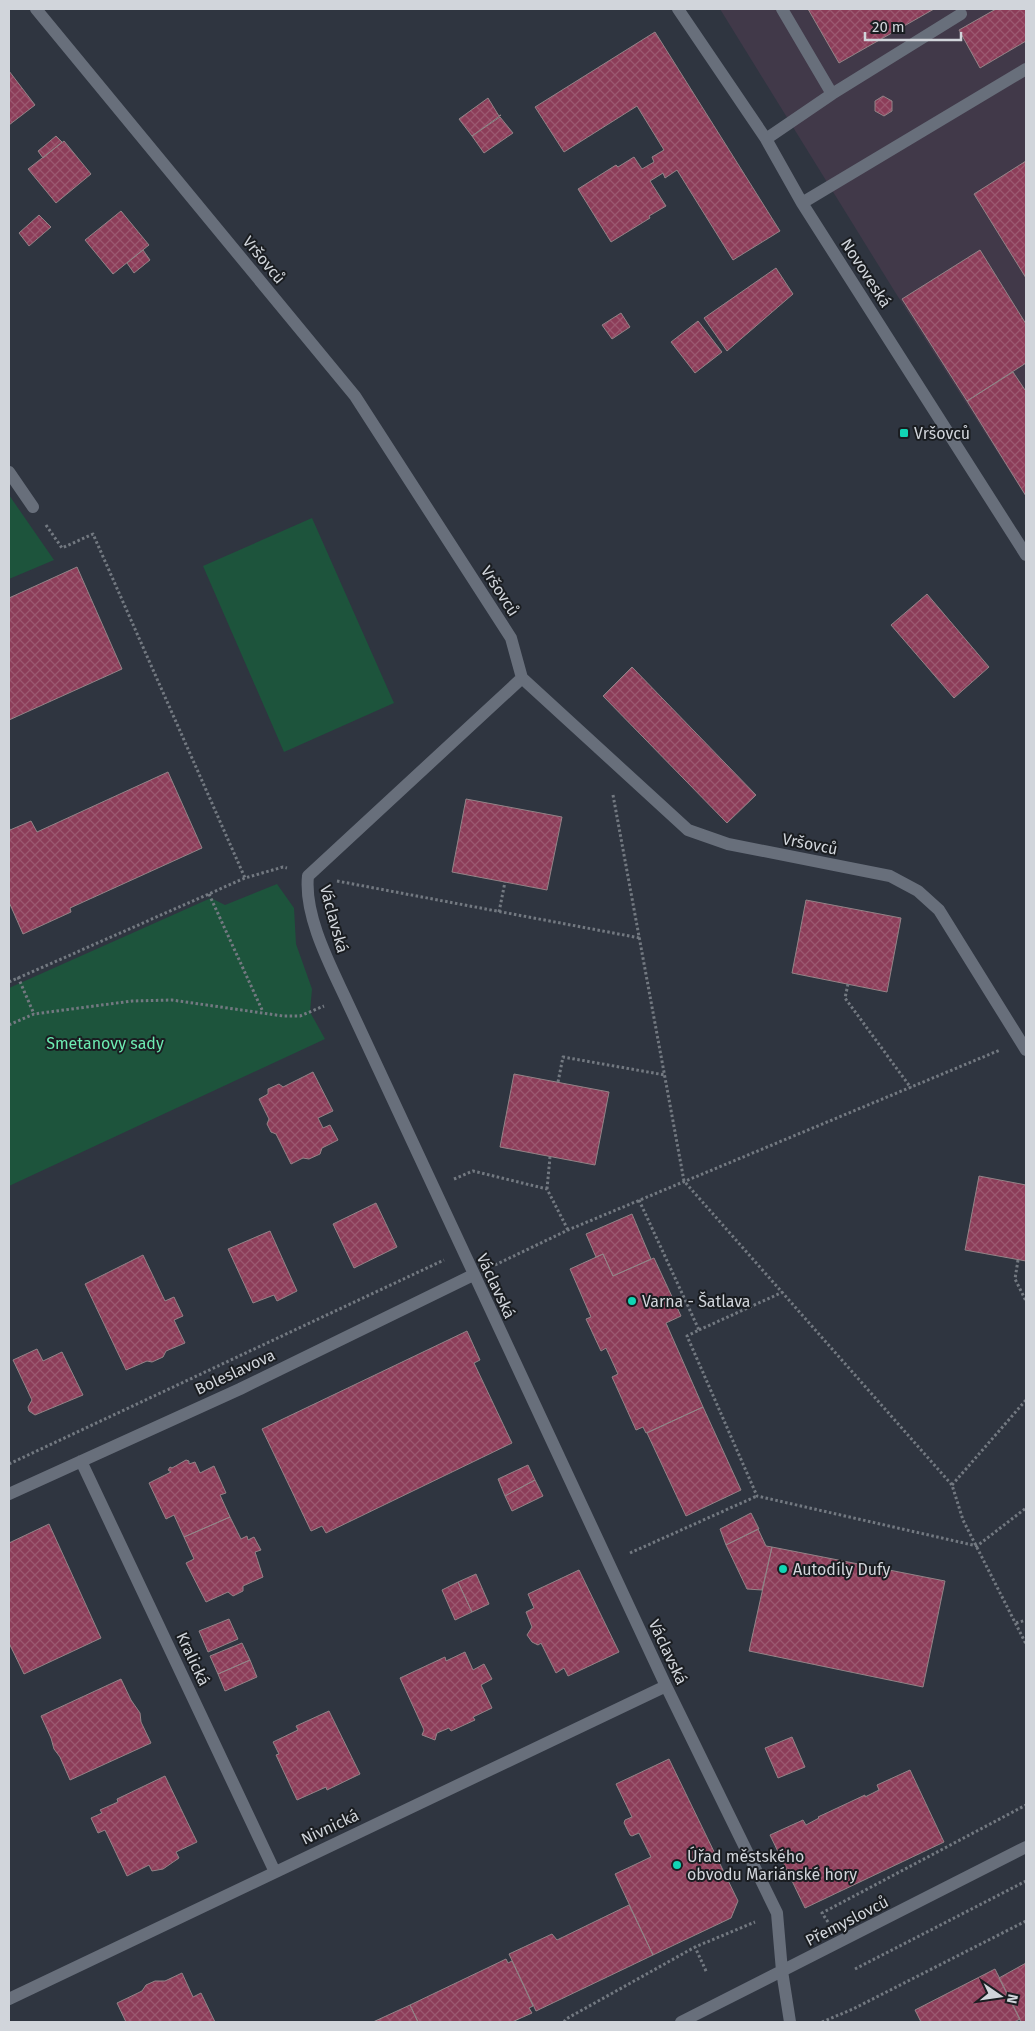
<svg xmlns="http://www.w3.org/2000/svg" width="1035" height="2031" font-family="'Fira Sans',sans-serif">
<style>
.commercial{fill:#413949}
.green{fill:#1d543c}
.building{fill:url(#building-cross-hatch);stroke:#938387}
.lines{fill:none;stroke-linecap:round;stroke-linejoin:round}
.path{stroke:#737981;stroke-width:3;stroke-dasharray:2.5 2.5;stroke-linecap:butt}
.minor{stroke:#686f7b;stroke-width:12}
.poi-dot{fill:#11d5b4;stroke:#1a1d21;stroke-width:2}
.labels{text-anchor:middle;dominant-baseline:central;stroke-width:4;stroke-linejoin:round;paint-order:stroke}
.street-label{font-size:16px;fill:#d1d5db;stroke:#1a1d21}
.poi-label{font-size:16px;fill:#d1d5db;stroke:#1a1d21;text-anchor:start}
.park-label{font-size:16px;fill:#6decb2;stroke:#1a1d21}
</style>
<defs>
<pattern id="building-cross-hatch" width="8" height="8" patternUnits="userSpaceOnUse" patternTransform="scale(1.25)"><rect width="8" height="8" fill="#8c3d59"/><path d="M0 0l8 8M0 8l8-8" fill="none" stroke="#9b5870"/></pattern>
</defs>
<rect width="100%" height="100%" fill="#2f3540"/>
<path class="commercial" d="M720,9h306v488l-131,-205z"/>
<path class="green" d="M9,495l45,65 -45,19z
M312,518l82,185 -110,49 -81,-186z
M277,884l17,24 2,36 16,45 -2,23 15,27 -316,147v-198l202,-90 14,7z"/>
<path class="building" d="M808,9h126l-95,54z
M996,9h30v32l-46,27 -21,-38z
M655,32l125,199 -47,29 -56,-90 -12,8 -2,-5 -13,8 16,25 -17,10 1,2 -39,24 -33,-53 38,-24 2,2 16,-10 8,12 12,-7 -2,-5 12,-7 -27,-44 -73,46 -29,-45z
M9,71l26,34 -26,20z
M883,96l9,5v10l-8,5 -9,-5v-10z
M488,98l11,18 2,-1 -29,21 -13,-17z
M500,117l13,16 -29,20 -12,-17z
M56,136l6,6 -19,16 -5,-7z
M64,141l27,33 -35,29 -28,-34z
M1026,161v117l-52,-84z
M121,211l28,34 -36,29 -28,-34z
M39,215l12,12 -22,19 -10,-13z
M143,250l7,10 -16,13 -7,-10z
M980,250l46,74v39l-59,38 -65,-102z
M776,268l17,26 -66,57 -23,-33z
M621,313l9,14 -18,12 -10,-14z
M698,321l24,31 -27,21 -24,-31z
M1013,372l12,18h1v106l-59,-95z
M77,567l45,102 -113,51v-122z
M927,594l62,73 -35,31 -63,-73z
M632,667l124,128 -29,28 -124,-127z
M168,772l34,76 -132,60 1,4 -48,22 -14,-32v-76l1,4 21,-9 6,11z
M466,799l96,18 -15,73 -95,-18z
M806,900l95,18 -14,74 -95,-19z
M313,1072l20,39 -15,7 5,10 7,-3 8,15 -16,8 -2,6 -11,5 -6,-1 -12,6 -15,-30 -5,-2 -4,-8 2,-5 -10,-20 9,-5v-5l11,-5 4,3z
M514,1074l95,18 -14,73 -95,-18z
M979,1176l47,9v76l-61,-11z
M376,1203l21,44 -43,21 -21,-44z
M632,1214l19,45 -38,17 -10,-22 -7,3 -10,-23z
M270,1231l27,60 -20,10 -3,-6 -21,8 -25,-54z
M603,1254l10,22 41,-18 27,58 -15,7 37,84 -57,26 -3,-6 -7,3 -24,-53 6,-3 -12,-26 -5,3 -15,-32 5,-2 -21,-48z
M143,1255l22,46 9,-4 9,19 -9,4 11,23 -19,8 -3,6 -11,5 -5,-1 -21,9 -41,-86z
M467,1331l13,29 -6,3 38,80 -186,90 -4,-7 -11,5 -49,-102z
M37,1349l6,12 19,-9 21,43 -48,20 -6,-4 -1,-4 4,-7 -19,-40z
M703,1407l38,83 -55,26 -39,-83z
M186,1460l3,1v3l6,-2 5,11 14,-7 12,27 -6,2 10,22 -46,20 -10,-22 -8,4 -17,-36 22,-11 -3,-2 2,-3 2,1z
M528,1465l7,15 -30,16 -7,-17z
M535,1480l8,16 -31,15 -7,-15z
M751,1513l8,16 -33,16 -6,-16z
M230,1517l11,22 6,-3 1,4 6,-3 7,13 -6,2 8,25 -20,9v5l-10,5 -5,-4 -22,10 -20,-39 8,-4 -10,-22z
M49,1524l52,114 -77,36 -15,-31v-100z
M758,1529l8,17 6,1 -10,43 -15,-1 -21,-44z
M772,1547l173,34 -22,106 -174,-36z
M579,1570l40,82 -51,24 -4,-8 -8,5 -15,-30 -3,2 -6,-3 -5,-7 5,-8 -6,-15 8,-4 -6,-14z
M476,1574l13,30 -17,8 -14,-30z
M458,1582l14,30 -17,8 -13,-30z
M229,1619l9,20 -30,13 -9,-21z
M242,1643l8,17 -32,14 -8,-18z
M465,1652l8,18 11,-6 8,15 -11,6 11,23 -19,9 2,3 -24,11 -2,-3 -12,5 -2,7 -13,-5 2,-5 -24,-52 45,-21 1,4z
M250,1660l7,17 -32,14 -7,-17z
M121,1679l10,21 9,13 1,9 10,21 -81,37 -10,-23 -6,-8 -3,-11 -10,-22z
M329,1711l31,63 -33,16 -1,-3 -29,13 -21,-45 3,-1 -6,-12 25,-12 -2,-4z
M792,1737l13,30 -27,11 -13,-30z
M669,1759l69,142 -7,17 -78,37 -38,-81 36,-17 -12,-24 -7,3 -2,-1 -6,-12 1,-3 7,-3 -16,-33z
M910,1770l34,72 -139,66 -35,-73 33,-15 3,5 13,-7 -1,-1 47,-22v2l14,-7 -2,-5z
M165,1776l32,66 -21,10 3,6 -16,11 -11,2 -3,-6 -22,11 -22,-46 -7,3 -7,-15 11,-5 -2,-3 18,-8 -1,-3z
M629,1905l24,50 -117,56 -27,-57 43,-20 5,6z
M506,1959l2,4 4,-2 21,45 -4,2 3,5 -20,9h-94l-8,-17z
M1026,1963v59h-5l-22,-44z
M995,1969l25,50 -6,3h-93l-6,-12z
M182,1973l11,24 8,-4 14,29h-89l-9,-19 25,-12 4,-6 9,-4h10z
M410,2005l8,17h-45z"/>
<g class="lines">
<path class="path" d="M46,525l16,23 31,-14 152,344
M613,795l71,386 268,304 11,35 63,124
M337,881l303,57
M209,894l54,118
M499,912l6,-30
M18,977l16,37
M9,982l236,-104 38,-11 4,1
M848,984l-3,14 66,90
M9,1025l25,-11 98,-13 40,-1 111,16h17l24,-10
M558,1082l5,-25 102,18
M454,1179l19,-8 74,18 21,41
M547,1189l3,-32
M639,1200l60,130 -12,6 70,160 220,50 49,-38
M1018,1260l-3,19 11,22
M495,1265l73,-35 432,-180
M699,1330l84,-38
M9,1464l435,-204
M952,1485l74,-85
M630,1553l127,-57
M1016,1623l10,-3
M828,1922l-6,-9 204,-108
M855,1969l171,-88
M706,1971l-11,-24 60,-25
M564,2022l2,-3 129,-72
M822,2022l31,-13 173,-88"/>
<path class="minor" d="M36,9l319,387 156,242 11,40 166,152 40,14 162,32 28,15 21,19 87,140
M678,9l88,130 36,64 224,352
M782,9l50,85
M766,139l66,-45 129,-80
M802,203l224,-134
M9,472l24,35
M522,678l-214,198c-4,38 20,85 36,119l322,691 111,227 5,58 8,51
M81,1461l194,411
M9,1494l231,-105 233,-114
M9,1999l657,-313
M681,2022l345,-175"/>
</g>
<g class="poi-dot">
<rect x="899" y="428" width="10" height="10" rx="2.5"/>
<circle cx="632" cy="1301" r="5"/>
<circle cx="783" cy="1569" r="5"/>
<circle cx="677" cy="1865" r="5"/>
</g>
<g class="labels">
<g class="street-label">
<text transform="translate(264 260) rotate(50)">Vršovců</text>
<text transform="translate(866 273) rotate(57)">Novoveská</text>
<text transform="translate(500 591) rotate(57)">Vršovců</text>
<text transform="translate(810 844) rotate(11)">Vršovců</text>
<text transform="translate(334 919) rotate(75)">Václavská</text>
<text transform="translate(496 1286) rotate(65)">Václavská</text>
<text transform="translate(235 1372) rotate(-25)">Boleslavova</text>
<text transform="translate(668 1652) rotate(65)">Václavská</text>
<text transform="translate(193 1659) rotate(65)">Kralická</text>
<text transform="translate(330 1827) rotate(-25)">Nivnická</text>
<text transform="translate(847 1921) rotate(-27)">Přemyslovců</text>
</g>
<g class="poi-label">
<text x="914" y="433">Vršovců</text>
<text x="642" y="1301">Varna - Šatlava</text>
<text x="793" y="1569">Autodíly Dufy</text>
<text x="687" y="1856">Úřad městského<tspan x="687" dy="18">obvodu Mariánské hory</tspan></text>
</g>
<g class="park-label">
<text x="105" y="1043">Smetanovy sady</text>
</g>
</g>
<rect width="1035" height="2031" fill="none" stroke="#d1d5db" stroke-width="20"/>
<g transform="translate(1000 1996) rotate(103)" stroke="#1a1d21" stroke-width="4" paint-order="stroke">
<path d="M0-4L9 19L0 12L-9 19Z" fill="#d1d5db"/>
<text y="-8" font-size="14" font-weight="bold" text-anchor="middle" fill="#d1d5db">N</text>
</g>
<path d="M865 32v8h96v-8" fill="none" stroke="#d1d5db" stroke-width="2.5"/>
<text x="872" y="32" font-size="15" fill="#d1d5db" stroke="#1a1d21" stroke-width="4" paint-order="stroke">20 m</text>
</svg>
